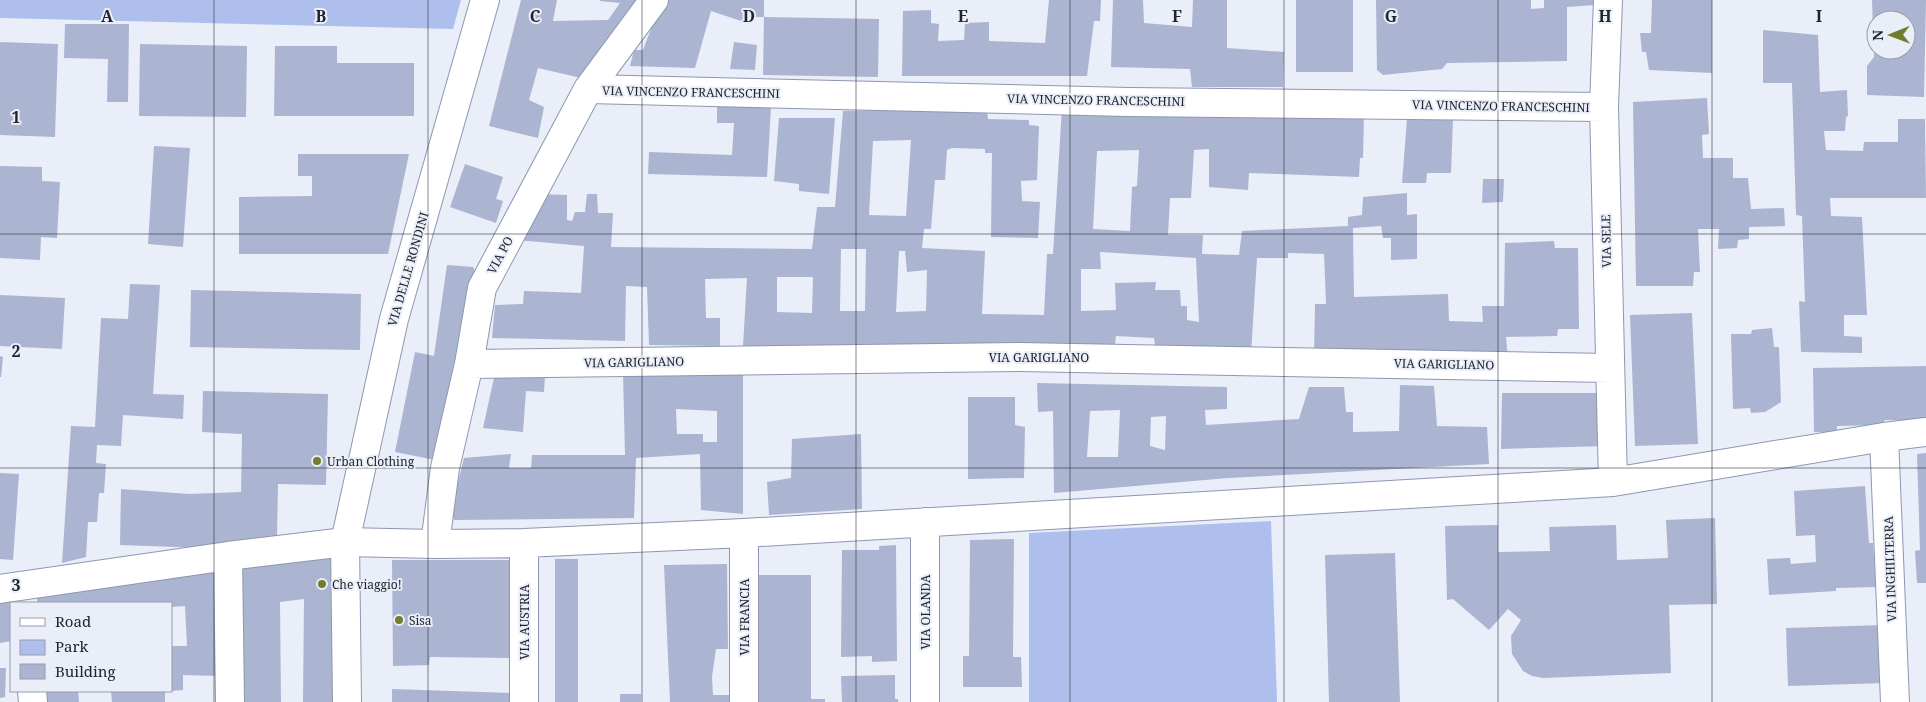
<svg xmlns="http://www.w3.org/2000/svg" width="1926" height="702" font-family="'Noto Serif',serif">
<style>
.green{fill:#aebfed}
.building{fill:#abb5d1;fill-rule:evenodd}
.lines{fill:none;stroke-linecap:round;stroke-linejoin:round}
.minor-casing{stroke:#8d97b1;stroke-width:30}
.tertiary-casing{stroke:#8d97b1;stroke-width:30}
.minor{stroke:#fff;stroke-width:28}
.tertiary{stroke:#fff;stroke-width:28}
.grid{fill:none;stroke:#20242e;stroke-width:1;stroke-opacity:0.55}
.poi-dot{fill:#707e2c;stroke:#e9eef9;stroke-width:2}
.labels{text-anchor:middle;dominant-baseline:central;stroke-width:4;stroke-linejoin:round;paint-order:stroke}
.street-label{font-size:12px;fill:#20242e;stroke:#e9eef9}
.poi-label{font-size:12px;fill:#20242e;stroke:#e9eef9;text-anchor:start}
.grid-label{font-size:16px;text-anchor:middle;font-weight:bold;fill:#20242e;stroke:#e9eef9;stroke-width:4;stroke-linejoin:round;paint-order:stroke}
</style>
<rect width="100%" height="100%" fill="#e9eef9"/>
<path class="green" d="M0,0h461l-8,29 -453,-11z
M1271,521l6,181h-248v-169z"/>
<path class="building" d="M521,0h36l-4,21 55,-1 12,-17 -20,-2v-1h39l-58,78 -43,-10 -9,32 15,7 -6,31 -49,-12z
M662,0h102v17h-20v5l-33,-11 -16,57 -65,-2 4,-16h9z
M1049,0h52l-1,21h-6l-7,55h-185l1,-65 28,-1v13l8,1 -1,17 26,-1 1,-17 24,-1v19l56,2z
M1113,0h30l1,23 48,4 1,-27h34v48l57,4 -1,35h-91l-2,-18 -79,-2z
M1296,0h57v72h-57z
M1376,0h155v9l13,-1v-8h51v5l-28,2v54l-120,2 -5,6 -59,6 -6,-5z
M1652,0h60v73l-63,-3 -3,-18h-4l-2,-19h11z
M1872,0h54l-2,97 -57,-2v-29l7,-9zM1876,20h30v30h-30z
M764,17l115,2 -1,58 -115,-2z
M65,24h64l-1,78h-21l1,-43 -44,-1z
M1763,30l55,5 2,57 27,-2 1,26 -2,1 -1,14h-21l2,19 37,1 1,-9h34v-23h27l1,79h-96l1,18 31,1 5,98h-23v21l18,1v16l-61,-1 -2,-51 6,1 -3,-86 -6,-1 -4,-132h-29z
M0,42l58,2 -3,93 -55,-2z
M734,42l23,3 -2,25 -25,-1z
M140,44l107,2 -1,71 -107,-1z
M275,46h62v17h77v53h-140z
M1707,98l2,36 -7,1 1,23h30v20h15l3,31 33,-1 1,18 -36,1v12l-11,1 -1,8 -19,1 1,-20h-21l2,43h-6l-1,14h-57l-3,-184z
M717,105l54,2 -4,70 -119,-3 1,-22 83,3 2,-32h-17z
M1062,108l302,6 -1,44h-3l-1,19 -110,-4 -1,17 -39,-3v-38l-15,1 -3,48h-21l-2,37h35l-1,19 37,1 3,-24 106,-5v-9l14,-2 1,-18 44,-4v22l10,-1v45l-26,1v-22h-8l-2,-12 -28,2 1,69 94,-3 1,27 34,1 -1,-16h22l1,-63 49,-2 1,7h23l1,81h-21l-1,7 -51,1 2,22 -194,-5 1,-50h11l-2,-50 -36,-1v5h-31l-6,95h-95l-2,-15 -38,-2 -2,16 -371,-6 4,-68 -42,1 1,39h14v28l-71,-1 -2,-58 -21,-1 -1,55 -133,-3 3,-33 28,-1 1,-13 57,2 3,-47 -67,-6 20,-46 30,1v25l5,1 3,-9h10l2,-18h10l1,19h15l-2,34 201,2 5,-42h18l8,-96 144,-2 1,10 41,1v5l10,1 -2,54 -16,1 1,20 18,1 -2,36 -47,-1 1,-84h-7v-4l-33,-1 -5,2 -2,30h-10l-4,49h-7l-2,19 63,3 -3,63 62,1 3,-61h6zM911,140l-5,76 -37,-1 4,-74zM1139,150l-2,36 -5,1 -2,44 -37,-2 4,-78zM841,249h25l-1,62h-25zM899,251h6l2,21 20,-2 -1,41 -30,1zM1100,252l96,6 3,64 -12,-2v-14h-6l-1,-16h-25l1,-8 -41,1 1,27 -35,1v-42h20zM777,277h36l-1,36 -35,-1z
M779,118h56l-6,76 -30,-3v-7l-25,-3z
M1407,119h46l-2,54h-24l-1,10h-24z
M154,146l36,2 -7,99 -35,-3z
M298,154h111l-21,100h-149v-57l73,-1v-20h-14z
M465,164l38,13 -7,22 7,2 -7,22 -46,-16z
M0,166l42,1v14l18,1 -3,56 -16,-1 -1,23 -40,-2z
M1483,179h21l-1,23 -21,1z
M447,265l26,2 3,6 -31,189 -50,-10 20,-100 19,4z
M130,284l30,1 -7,109 31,1 -1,24 -60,-4 -2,31 -24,-1 -1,18 10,1 -2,29h-5l-2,29h-9l-2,35 -24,6 9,-137 24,1 6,-109 27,1z
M191,290l170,4 -1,56 -170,-3z
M0,295l65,3 -3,51 -62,-3z
M1692,313l6,131 -63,2 -5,-131z
M1772,328l2,19h5l2,55 -16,10 -14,1 -1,-5 -17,1 -2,-75h20l1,-4z
M0,356l3,1 -2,20h-1z
M1926,366v55l-41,-1 -4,5 -44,1v6h-23l-1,-64z
M495,373l50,3 -1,16 -18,-1 -3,41 -40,-4z
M623,373l120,1v140l-42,-4 -1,-56 -64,4 -2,60 -180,2 -3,-10 13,-52 47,-4 -2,14h22l1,-13h93zM676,409l41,2v31h-14v-8h-26z
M1037,383l190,4v22l-22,1 1,15 93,-6 10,-32h35l2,25h7v20l46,-1 1,-46 34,1 3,40 50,1 2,37 -261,14 -174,15 -1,-82 -15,1zM1120,410l-2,47h-31l3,-46zM1166,416l-1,34 -15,-4 1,-29z
M203,391l125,3 -2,91 -48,-1 -1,54 -72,10 -85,-3 1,-56 68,5 52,-2 1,-58 -40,-2z
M1502,393h100l4,53 -105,3z
M968,397h47v28l10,2 -1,51 -56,1z
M861,434l1,75 -93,6 -2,-33 24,-4 1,-39z
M1926,453v130h-9l-2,-32 5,-1 -3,-96z
M0,473l19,1 -6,86 -13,-1z
M1865,486l4,57h4l3,44 -40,1v3l-67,4 -2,-36 23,-1 1,6 25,-2 -1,-27 -19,1 -2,-45z
M1715,518l2,86 -48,1 2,68 -128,5 -11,-2 -9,-5 -11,-17 -1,-18 10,-16 -13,-11 -19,21 -36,-31 -6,1 -2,-74 53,-1v27l52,-1 -1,-24 67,-2 1,35 51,-2 -2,-38z
M1014,539l-1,118h8l1,30h-59v-31h6l1,-116z
M896,545l1,116 -25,1v-6l-31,1 1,-107h37v-4z
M332,553l3,149h-32l1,-103 -24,3 1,100h-38l-2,-137z
M1395,553l5,149h-71l-4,-147z
M555,559h23v143h-23z
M392,560h117l1,98 -80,-1 -1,8 -36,1z
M727,564l1,85h-12l-4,28 1,18h18v7h-61l-6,-137z
M216,572l2,104 -35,-1v15l-12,1v-45h16l-2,-40 -14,1v-4h-134v-9z
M757,575h54v124h14v3h-69z
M15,599l1,4h-5v38l-11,2v-41z
M1884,625l2,58 -98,3 -2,-58z
M0,668h6l-1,29 -5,1z
M895,675v24h3v3h-56l-1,-26z
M392,689l120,4 -1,9h-119z
M43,691h35l1,11h-35z
M111,691h54v11h-53z
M620,694h21v8h-21z"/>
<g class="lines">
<defs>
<path id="minor" d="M1608,0l-4,107 9,375
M588,89l540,13 476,5
M469,364l551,-7 589,11
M1884,437l11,265
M744,533v169
M524,543v159
M435,544l10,-76 24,-104 13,-76 106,-199 66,-89
M228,556l2,146
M0,589l228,-33 117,-14 90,2 89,-1 220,-10 869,-51 271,-45 42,-5
M32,691l1,11
M925,702v-180"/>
<path id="tertiary" d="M347,702l-2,-160 49,-223 91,-319"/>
</defs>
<use href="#minor" class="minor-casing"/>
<use href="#tertiary" class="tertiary-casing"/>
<use href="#minor" class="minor"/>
<use href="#tertiary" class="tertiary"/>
</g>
<path class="grid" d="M214,0v702M428,0v702M642,0v702M856,0v702M1070,0v702M1284,0v702M1498,0v702M1712,0v702M0,234h1926M0,468h1926"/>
<g class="poi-dot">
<circle cx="317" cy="461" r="5"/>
<circle cx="322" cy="584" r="5"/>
<circle cx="399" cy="620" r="5"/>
</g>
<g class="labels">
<g class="street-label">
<text transform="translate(691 92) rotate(1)">VIA VINCENZO FRANCESCHINI</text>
<text transform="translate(1096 100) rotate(1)">VIA VINCENZO FRANCESCHINI</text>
<text transform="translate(1501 106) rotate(1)">VIA VINCENZO FRANCESCHINI</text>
<text transform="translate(1606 241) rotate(-91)">VIA SELE</text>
<text transform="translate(500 255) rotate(-62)">VIA PO</text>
<text transform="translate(408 269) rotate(-74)">VIA DELLE RONDINI</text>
<text x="1039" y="357">VIA GARIGLIANO</text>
<text transform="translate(634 362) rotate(-1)">VIA GARIGLIANO</text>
<text transform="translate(1444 364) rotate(1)">VIA GARIGLIANO</text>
<text transform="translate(1890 569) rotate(-92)">VIA INGHILTERRA</text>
<text transform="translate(925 612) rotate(-90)">VIA OLANDA</text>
<text transform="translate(744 617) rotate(-90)">VIA FRANCIA</text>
<text transform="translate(524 622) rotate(-90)">VIA AUSTRIA</text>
</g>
<g class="poi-label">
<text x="327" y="461">Urban Clothing</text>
<text x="332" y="584">Che viaggio!</text>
<text x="409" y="620">Sisa</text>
</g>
</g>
<g class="grid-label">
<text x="107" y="22">A</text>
<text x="321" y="22">B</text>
<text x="535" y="22">C</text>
<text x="749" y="22">D</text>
<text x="963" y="22">E</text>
<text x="1177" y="22">F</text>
<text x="1391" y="22">G</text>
<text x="1605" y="22">H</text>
<text x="1819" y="22">I</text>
<text x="16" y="123">1</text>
<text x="16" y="357">2</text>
<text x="16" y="591">3</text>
</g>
<rect x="10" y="602" width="162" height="90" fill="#e9eef9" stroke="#999da8"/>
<rect x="20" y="618" width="25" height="8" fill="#ffffff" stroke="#999da8"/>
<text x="55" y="627" font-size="15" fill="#20242e">Road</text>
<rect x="20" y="640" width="25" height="15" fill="#aebfed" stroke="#999da8"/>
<text x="55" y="652" font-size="15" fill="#20242e">Park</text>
<rect x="20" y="664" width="25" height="15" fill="#abb5d1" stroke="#999da8"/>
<text x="55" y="677" font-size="15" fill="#20242e">Building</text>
<g transform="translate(1891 35) rotate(269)"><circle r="24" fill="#e9eef9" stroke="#999da8"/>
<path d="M0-4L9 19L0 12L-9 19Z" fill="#707e2c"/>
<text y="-8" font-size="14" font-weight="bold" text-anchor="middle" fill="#20242e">N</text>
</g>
</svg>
